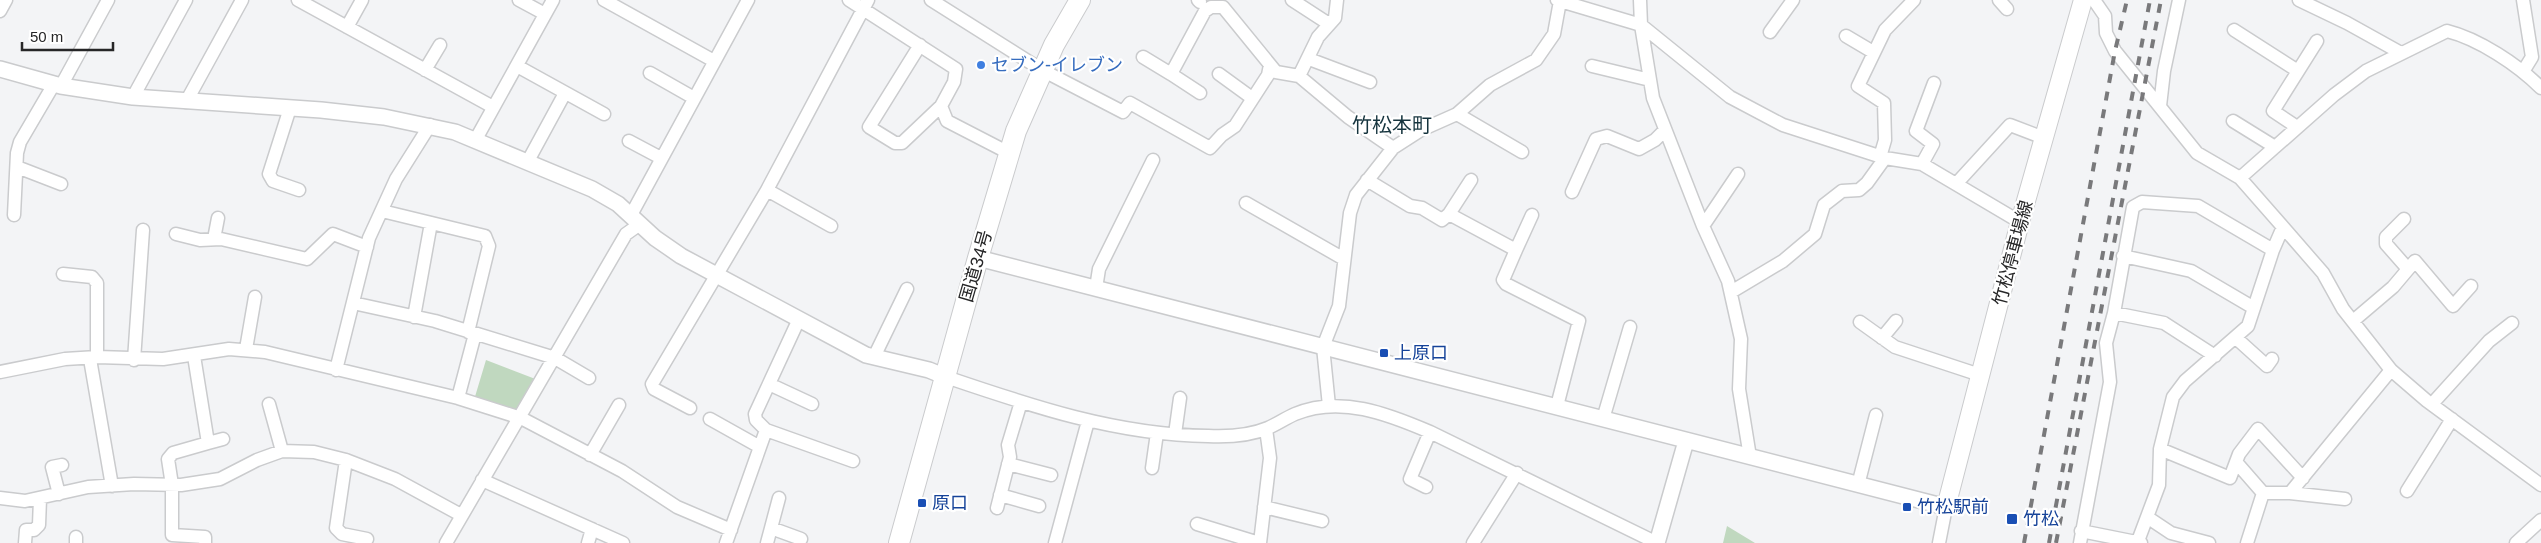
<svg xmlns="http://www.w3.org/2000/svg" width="2541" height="543" font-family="Helvetica,'Noto Sans JP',sans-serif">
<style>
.green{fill:#c0d8bf}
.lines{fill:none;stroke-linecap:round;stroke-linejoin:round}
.minor-casing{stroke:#cacbcd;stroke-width:15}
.tertiary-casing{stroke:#cacbcd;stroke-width:18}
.secondary-casing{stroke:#cacbcd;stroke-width:20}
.trunk-casing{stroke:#cacbcd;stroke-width:22}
.minor{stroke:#fff;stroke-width:12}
.tertiary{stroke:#fff;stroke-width:15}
.secondary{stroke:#fff;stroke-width:18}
.trunk{stroke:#fff;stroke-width:20}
.rail{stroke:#79797b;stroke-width:4;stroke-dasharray:9 9;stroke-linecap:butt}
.shop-dot{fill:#3f7fe0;stroke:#fff;stroke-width:2}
.transit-dot{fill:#1a4fb4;stroke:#fff;stroke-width:2}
.labels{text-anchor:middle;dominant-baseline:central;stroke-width:4.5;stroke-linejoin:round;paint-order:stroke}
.shop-label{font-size:18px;fill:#366cbe;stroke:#fff;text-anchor:start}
.street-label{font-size:18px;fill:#262627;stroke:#fff}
.transit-label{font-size:18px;fill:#164399;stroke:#fff;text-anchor:start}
.quarter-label{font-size:20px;fill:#16343e;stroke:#fff}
</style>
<rect width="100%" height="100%" fill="#f3f4f6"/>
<path class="green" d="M486,360l52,20 -22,34 -42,-14z
M1727,526l28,17h-32z"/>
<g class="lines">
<defs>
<path id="minor" d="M298,0l195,107
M519,0l26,14
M604,0l110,61
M849,0l107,69 -2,13 -13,24 6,15 62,32
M931,0l111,70 81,42 7,-9 80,45 12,-13 13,-9 33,-51 2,-10
M1198,0l2,2
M1292,0l37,24
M1557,0l84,25 89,72 53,28 102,33 37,6 98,58
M1640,0l1,25 12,73 50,128 25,55 13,58 -2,50 11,68
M1999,0l8,9
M2094,0l11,16 1,17 9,18 82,102 43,25 43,49 40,46 20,36 48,61 36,31 114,84
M2299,0l48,23 54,30
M2523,0l9,57 -8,13
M0,11l6,-11
M347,27l15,-27
M2234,30l64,41
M1770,32l23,-32
M1846,36l27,16
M920,45l-51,82 26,16h7l39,-37
M1143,57l28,17 34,-63 6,-4h12l53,65 23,4 49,41 45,31
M1309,59l61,23
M517,66l87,48
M1592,66l58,14
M425,70l15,-25
M650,73l44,25
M1171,74l29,19
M1219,74l33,24
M1299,76l19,-39 17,-19 2,-18
M61,86l47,-86
M133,97l53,-97
M186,102l56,-102
M2160,106l4,-35 15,-71
M290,108l-21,66 4,7 26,9
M1457,114l65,38
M2233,121l42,26
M2297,127l-24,-16 44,-70
M476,139l77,-139
M629,141l32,17
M1880,157l5,-17 -1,-37 -26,-17 27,-56 29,-30
M528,161l37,-68
M1922,164l11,-20 -17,-13 18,-48
M17,167l44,17
M2240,178l94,-83 32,-24 81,-40c32,8 71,34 94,57
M1367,180l43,26 12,2 20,12 7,-6 67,36 16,-35
M1956,184l54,-59 34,13
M767,190l64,36
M1572,192l24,-53 11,-3 32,13 16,-9 10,-10
M1246,203l98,56
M382,211l103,25 4,10 -21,86
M1449,214l22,-34
M14,215l3,-62 3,-11 34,-58
M631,215l117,-215
M2404,219l-18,18v7l22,25
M1703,226l35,-52
M176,234l24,6 21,-1 86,20 26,-25 34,13
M214,239l4,-21
M1516,250l-13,30 3,4 73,37 -22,85
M2123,256l68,15 63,37
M63,274l29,3 5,6v74
M1096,288l3,-19 54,-109
M1731,292l52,-31 32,-27 9,-29 18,-14 17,-1 8,-7 18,-25
M353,303l82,18 120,37 34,20
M2114,313l50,10 51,33
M414,317l17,-94
M799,319l-44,95 1,6 10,10 87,31
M2353,321l40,-34 22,-26 38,45 18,-20
M1860,322l35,25 85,28
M1882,338l14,-17
M2236,338l31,28 5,-7
M246,349l9,-52
M194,356l14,87 -35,10 -5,6 4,26v50l33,2v6
M874,357l33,-68
M90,359l22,127
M134,360l9,-130
M336,370l33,-132 27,-59 34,-54
M0,372l65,-13 32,-2 66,2 66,-10 36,3 193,46 63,20 101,53 55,36 54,23
M946,377c85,29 171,58 262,59 21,1 41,0 60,-8 9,-4 18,-10 27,-14 45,-19 93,0 135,18l227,111
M769,384l43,20
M458,398l17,-64
M269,404l13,47
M2432,404l57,-63 23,-18
M1329,406l-6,-59 16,-41 11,-93 6,-18 37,-47 28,-18 36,-16 33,-29 46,-25 18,-26 6,-33
M690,408l-36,-19 -2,-5 115,-194 101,-190
M710,419l50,28
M1603,419l27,-92
M1175,434l5,-36
M208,443l15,-4
M2160,449l70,29 9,-24 19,-25 45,49
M590,455l29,-50
M346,460l-10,68 6,6 25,5
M2236,462l27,31
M1008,464l43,11
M1152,468l5,-35
M482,480l141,63
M1858,485l18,-70
M1426,487l-16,-8 20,-47
M2407,491l45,-72
M2290,493l55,6
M59,494l-7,-27 10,-2
M1000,495l39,11
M0,498l25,3 63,-14 46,-3 47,1 39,-6 37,-19 25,-9 32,1 32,8 49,19 66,36
M1264,507l58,14
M997,508l13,-51 -2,-12 13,-43
M2147,517l24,16 38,10
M1197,524l62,19
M771,528l30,11
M2081,531l60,12
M2138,541l21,-56 1,-36 13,-52 12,-16 63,-55 25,-76 10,-23
M25,543l1,-13h8l5,-5 1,-26
M76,543v-6
M446,543l180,-309 14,-10
M588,543l4,-14
M726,543l40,-113
M767,543l12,-45
M1055,543l33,-122
M1260,543l10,-85 -4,-29
M1473,543l44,-70
M1939,543l7,-36
M2080,543l30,-161 -4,-39 8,-30 19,-106 9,-5 56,4 75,44
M2247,543l16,-50h27l101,-123
M2516,543l25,-23"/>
<path id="tertiary" d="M0,69l61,17 72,11 188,13 63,7 71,15 137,57 26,15 37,34 26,18 185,99 63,15 17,7
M978,258l968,249
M1657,543l29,-102"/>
<path id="secondary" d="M1946,507l74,-285 63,-222"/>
<path id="trunk" d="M899,543l79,-285 38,-127 38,-86 26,-45"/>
</defs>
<use href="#minor" class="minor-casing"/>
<use href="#tertiary" class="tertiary-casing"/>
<use href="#secondary" class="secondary-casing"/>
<use href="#trunk" class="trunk-casing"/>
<use href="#minor" class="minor"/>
<use href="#tertiary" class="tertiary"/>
<use href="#secondary" class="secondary"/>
<use href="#trunk" class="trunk"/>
<path class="rail" d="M2024,543l91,-492 12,-51
M2049,543l101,-543
M2056,543l105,-543"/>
</g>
<circle class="shop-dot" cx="981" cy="65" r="5"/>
<g class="transit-dot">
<rect x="1379" y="348" width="10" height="10" rx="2.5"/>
<rect x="917" y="498" width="10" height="10" rx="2.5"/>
<rect x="1902" y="502" width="10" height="10" rx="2.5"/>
<rect x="2006" y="513" width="12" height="12" rx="2.5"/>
</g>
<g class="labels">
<g class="shop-label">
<text x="991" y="65">セブン-イレブン</text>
</g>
<g class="street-label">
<text transform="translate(2013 253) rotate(-75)">竹松停車場線</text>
<text transform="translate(976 266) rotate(-74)">国道34号</text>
</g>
<g class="transit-label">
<text x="1394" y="353">上原口</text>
<text x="932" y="503">原口</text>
<text x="1917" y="507">竹松駅前</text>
<text x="2023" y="519">竹松</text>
</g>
<g class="quarter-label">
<text x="1392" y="125">竹松本町</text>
</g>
</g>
<path d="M22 42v8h91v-8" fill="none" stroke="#262627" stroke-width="2.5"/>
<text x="30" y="42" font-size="15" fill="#262627" stroke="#ffffff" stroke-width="4" paint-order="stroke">50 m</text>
</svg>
